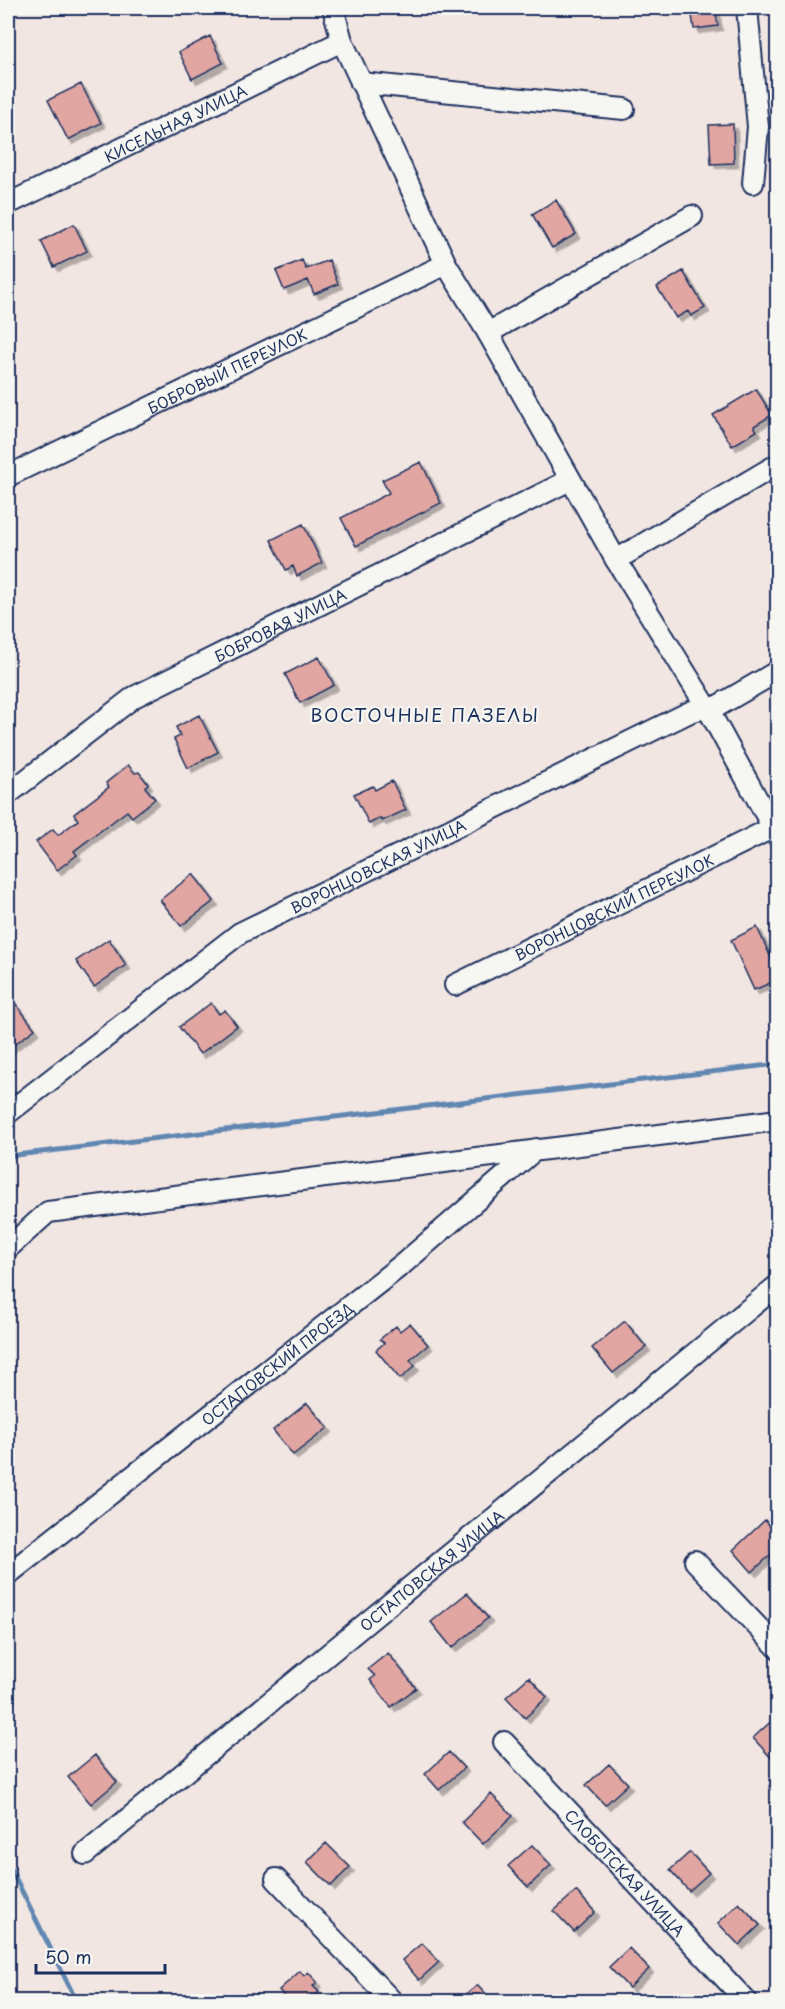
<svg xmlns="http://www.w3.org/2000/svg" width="785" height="2009" font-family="'Playpen Sans',sans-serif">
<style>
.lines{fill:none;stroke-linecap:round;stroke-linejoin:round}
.stream{stroke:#6086b2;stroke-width:5}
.building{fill:#e1a6a2;stroke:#1b2f5e;stroke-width:1.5;filter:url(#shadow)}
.street-casing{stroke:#1b2f5e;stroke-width:24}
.street{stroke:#f6f6f2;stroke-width:20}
.labels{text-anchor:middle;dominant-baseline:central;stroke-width:4.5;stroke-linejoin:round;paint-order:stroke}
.street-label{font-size:15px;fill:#1b2f5e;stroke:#f6f6f2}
.quarter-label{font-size:18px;letter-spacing:1.5px;fill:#1b2f5e;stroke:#f6f6f2}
</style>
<defs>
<filter id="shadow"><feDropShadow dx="4.5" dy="4.5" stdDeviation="0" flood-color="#0004"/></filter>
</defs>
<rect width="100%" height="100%" fill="#f2e6e2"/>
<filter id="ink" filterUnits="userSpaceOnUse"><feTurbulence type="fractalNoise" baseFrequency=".0167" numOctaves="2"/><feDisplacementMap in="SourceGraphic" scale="12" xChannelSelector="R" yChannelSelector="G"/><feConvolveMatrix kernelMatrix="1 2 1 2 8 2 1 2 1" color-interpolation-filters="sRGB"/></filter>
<g filter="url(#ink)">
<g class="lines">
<path class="stream" d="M8,1156l770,-92
M8,1863l69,139"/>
</g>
<path class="building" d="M691,8h24l3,18 -24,3z
M210,36l13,27 -31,16 -13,-27z
M81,84l20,39 -33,17 -20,-40z
M733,124l1,39 -23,1 -2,-39z
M556,200l20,34 -24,14 -20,-34z
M74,224l13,27 -33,16 -13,-26z
M302,260l4,9 23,-9 9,24 -24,10 -6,-14 -24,10 -8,-19z
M683,271l22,37 -14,8 -3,-5 -12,7 -19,-31z
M756,389l16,26 -18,11 3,5 -25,15 -19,-31z
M421,462l20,41 -85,43 -15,-28 48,-25 -7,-13z
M303,524l19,39 -25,13 -4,-10 -7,4 -15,-30z
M319,657l15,28 -34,18 -15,-29z
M199,715l19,37 -30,16 -14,-29 6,-3 -4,-9z
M128,765l7,8 4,-1 9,12 -3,3 10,12 -23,18 -5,-6 -53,40 3,4 -20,15 -21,-28 17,-13 5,6 20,-15 -4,-6 35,-27 -3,-4z
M392,781l14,29 -24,11 -2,-3 -11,6 -15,-30 19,-8 2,4z
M193,874l21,27 -33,25 -21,-26z
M757,927l20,44v9l-23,10 -23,-50z
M109,939l17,26 -32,22 -18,-26z
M211,1003l8,11 6,-4 12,16 -37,28 -21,-27z
M16,1004l19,25 -27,20v-39z
M625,1321l21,26 -33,26 -21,-25z
M410,1323l18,22 -18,15 5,6 -15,13 -24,-29 8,-7 -4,-4 16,-13 4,5z
M307,1403l21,25 -35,27 -20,-25z
M765,1520l12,14v15l-25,23 -19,-22z
M467,1593l21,25 -36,30 -21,-26z
M388,1653l28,35 -25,19 -21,-27 5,-4 -7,-7z
M529,1677l18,20 -22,21 -19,-21z
M777,1716v48l-24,-26z
M449,1752l15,16 -25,22 -14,-16z
M95,1755l22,27 -26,22 -23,-27z
M609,1764l19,20 -23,21 -19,-20z
M491,1794l22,22 -30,28 -21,-22z
M326,1843l24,24 -19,19 -24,-24z
M532,1845l19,20 -23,22 -20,-21z
M690,1852l19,21 -20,18 -19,-21z
M576,1891l19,21 -21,20 -20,-21z
M739,1903l21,22 -21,20 -21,-22z
M422,1943l17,19 -20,18 -17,-20z
M629,1948l20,21 -20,19 -20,-21z
M300,1971l4,5 4,-4 9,10 -4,4 6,6 -10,9h-21l-9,-11z
M478,1985l14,16h-34z"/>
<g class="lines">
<defs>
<g id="street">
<path d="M333,8l9,33 104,223 42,69 128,227 92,149 70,128"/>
<path d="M747,8l11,119 -5,56"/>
<path d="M361,83l263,26"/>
<path id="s1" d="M8,204l334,-163"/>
<path d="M488,333l204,-117"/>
<path id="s2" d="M8,476l438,-212"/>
<path d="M616,560l162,-96"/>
<path id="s3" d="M8,794l126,-97 436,-217"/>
<path id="s4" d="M455,985l317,-157"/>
<path id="s5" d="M8,1113l232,-180 452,-222 24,-4 62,-36"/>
<path d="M8,1248l40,-36 730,-92"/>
<path d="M695,1561l83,87"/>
<path id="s6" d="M11,1572l393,-309 132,-114"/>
<path id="s7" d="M504,1742l243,260"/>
<path id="s8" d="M85,1854l693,-569"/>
<path d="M276,1879l117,123"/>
</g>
</defs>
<use href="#street" class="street-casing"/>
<use href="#street" class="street"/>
</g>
</g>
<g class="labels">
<g class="street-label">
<text stroke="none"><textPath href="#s1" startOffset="186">КИСЕЛЬНАЯ УЛИЦА</textPath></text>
<text stroke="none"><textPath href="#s2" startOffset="243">БОБРОВЫЙ ПЕРЕУЛОК</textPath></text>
<text stroke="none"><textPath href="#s3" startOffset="322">БОБРОВАЯ УЛИЦА</textPath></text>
<text stroke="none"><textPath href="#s5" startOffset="447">ВОРОНЦОВСКАЯ УЛИЦА</textPath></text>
<text stroke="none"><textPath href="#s4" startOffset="177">ВОРОНЦОВСКИЙ ПЕРЕУЛОК</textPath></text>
<text stroke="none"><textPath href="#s6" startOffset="338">ОСТАПОВСКИЙ ПРОЕЗД</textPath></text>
<text stroke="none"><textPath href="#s8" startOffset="448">ОСТАПОВСКАЯ УЛИЦА</textPath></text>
<text stroke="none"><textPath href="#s7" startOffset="178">СЛОБОТСКАЯ УЛИЦА</textPath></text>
</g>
<g class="quarter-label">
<text x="425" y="714">ВОСТОЧНЫЕ ПАЗЕЛЫ</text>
</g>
</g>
<rect width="785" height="2009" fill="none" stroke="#f6f6f2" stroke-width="30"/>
<rect x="15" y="15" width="755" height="1979" fill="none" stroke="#1b2f5e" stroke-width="2" filter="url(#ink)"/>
<path d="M36 1964v9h129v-9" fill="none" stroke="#1b2f5e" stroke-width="3"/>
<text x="45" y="1964" font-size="18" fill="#1b2f5e" stroke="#f6f6f2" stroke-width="4.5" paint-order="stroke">50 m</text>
</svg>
